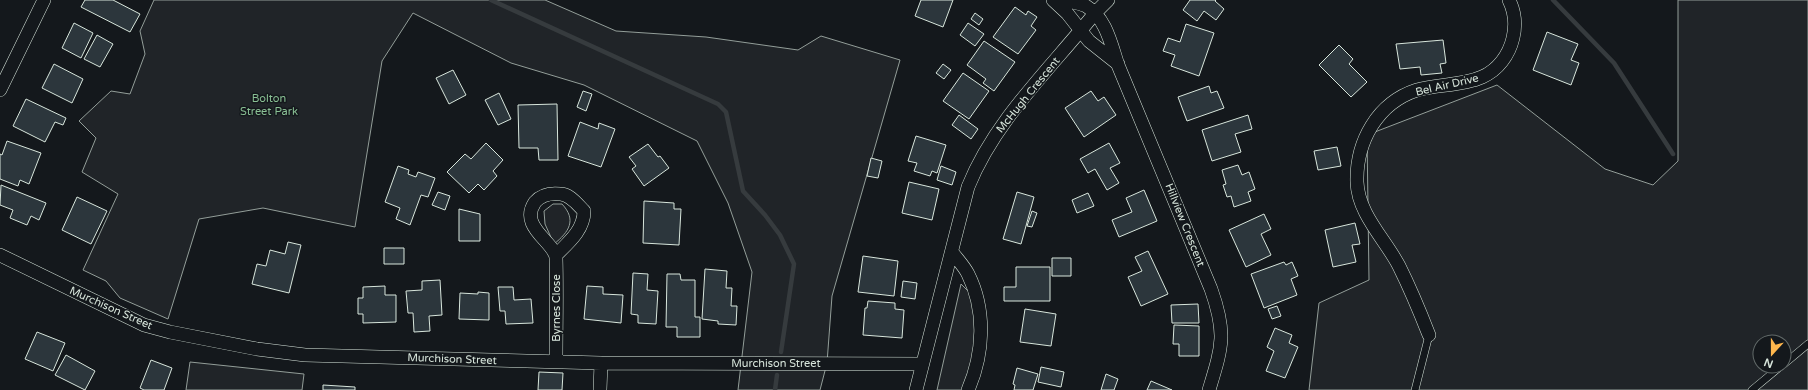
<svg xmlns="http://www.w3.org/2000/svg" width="1808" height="390" font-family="'Varela Round',sans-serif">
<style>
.green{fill:#202428;stroke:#939e99;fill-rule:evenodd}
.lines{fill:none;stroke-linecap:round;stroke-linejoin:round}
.stream{stroke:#363b3e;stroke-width:4.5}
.building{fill:#2c363c;stroke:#d8e6dc}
.service-casing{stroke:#d8e6dc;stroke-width:8}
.minor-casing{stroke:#d8e6dc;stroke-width:14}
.service{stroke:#14181c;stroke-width:7}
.minor{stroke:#14181c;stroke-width:13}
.labels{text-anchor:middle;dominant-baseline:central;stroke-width:3;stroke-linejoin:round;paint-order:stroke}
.street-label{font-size:11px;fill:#d8e6dc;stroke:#14181c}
.park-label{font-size:11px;fill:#8ac095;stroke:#14181c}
</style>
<rect width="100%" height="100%" fill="#14181c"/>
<path class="green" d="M154,0h391l71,31 90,6 92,13 23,-14 79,24 -68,236 -5,67 -7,27h-82l14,-118 -24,-69 -31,-62 -113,-56 -73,-22 -98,-50 -31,48 -27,166 -92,-19 -64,11 -31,100 -48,-21 -14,-17 -23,-11 35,-76 -36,-22 14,-34 -17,-17 32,-30 19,3 15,-40 -5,-23z
M1678,0h130v390h-499l10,-87 50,-23 -2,-145 130,-50 108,84 48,16 25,-24zM1760,342h24v24h-24z
M553,204h9c15,16 7,28 -8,40l-9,-20 -1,-13z
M961,284l11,11 6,34 -2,27 -12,34h-27z
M190,362l114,12 -2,16h-116z"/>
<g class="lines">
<path class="stream" d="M491,0l227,104 8,8 17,79 22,24 15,20 14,29 -13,88
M1553,0l61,63 59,91
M775,390l2,-15"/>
</g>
<path class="building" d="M85,0h28l27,14 -10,18 -49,-25z
M921,0h32l-10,27 -28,-11z
M1190,0h26l-1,1 9,8 -8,11 -12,-9 -7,10 -14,-11z
M1015,7l11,8 2,-4 9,6 -6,9 5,4 -18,24 -25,-17z
M975,13l8,6 -4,6 -8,-6z
M74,23l19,10 -12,25 -19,-10z
M968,23l16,11 -9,12 -15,-11z
M1186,24l28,9 -15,43 -28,-10 4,-11 -12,-4 5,-13 12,4z
M1547,32l31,12 -7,16 8,3 -8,22 -38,-15z
M97,35l16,9 -13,23 -16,-8z
M1443,40l3,23 -6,1 2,9 -21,2 -1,-8 -20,2 -4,-25z
M984,41l31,21 -21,29 -11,-8 3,-4 -19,-14z
M1339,45l14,14 -4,5 18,18 -16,15 -32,-32z
M54,64l29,15 -11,24 -30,-15z
M943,64l8,6 -7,9 -8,-6z
M453,70l13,25 -17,9 -13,-26z
M963,73l26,18 -20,28 -26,-18z
M1209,86l2,7 6,-2 7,17 -37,13 -9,-24z
M583,91l9,3 -6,17 -9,-4z
M1091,91l7,10 6,-4 12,18 -32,22 -19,-29z
M499,93l12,26 -13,6 -13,-25z
M26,99l40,19 -3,7 -8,-3 -10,20 -32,-16z
M557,104l1,56h-19l-1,-12h-19l-1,-43z
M959,115l19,14 -7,10 -19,-14z
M1248,115l4,14 -17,5 6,18 -29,9 -10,-31z
M580,122l18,7 1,-6 16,6 -14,38 -33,-11z
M916,136l30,9 -9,28 -5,-2 -2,5 -16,-5 3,-8 -9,-2z
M7,141l34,12 -12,31 -9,-4 -2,6 -18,-7v-25l2,1z
M486,143l17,17 -10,11 4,5 -13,14 -6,-6 -9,9 -22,-21 18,-18 6,5z
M1109,143l11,20 -10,5 9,15 -12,7 -12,-21 -7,4 -8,-14z
M648,144l10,13 2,-1 9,12 -25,18 -12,-17 4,-3 -7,-9z
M1337,147l4,19 -23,4 -4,-19z
M871,158l11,3 -4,17 -11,-2z
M1238,165l4,10 7,-3 6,17 -7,3 3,9 -17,6 -3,-11 -4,1 -4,-12 3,-1 -4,-14z
M398,166l11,4 -1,4 8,3 2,-5 17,6 -7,19 -7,-2 -11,30 -14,-6 4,-11 -15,-6z
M941,166l15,6 -4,13 -15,-5z
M909,182l30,7 -7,31 -30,-7z
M1,185l45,18 -7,17 -8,-4 -4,9 -17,-7 3,-8 -13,-5z
M1144,190l13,31 -38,16 -7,-17 20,-8 -6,-14z
M438,192l12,4 -5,14 -13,-5z
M1017,192l17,5 -13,47 -18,-5z
M1088,193l6,13 -17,7 -5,-13z
M77,197l30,14 -16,33 -29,-14z
M644,201l30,2v6h7l-2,36 -36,-2z
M459,209l21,5v27h-21z
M1032,211l5,2 -5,14 -5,-1z
M1264,214l7,15 -10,5 10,21 -25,12 -17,-37z
M1355,223l5,21 -8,1 4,17 -23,5 -8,-37z
M288,242l13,3 -12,48 -37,-9 5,-20 9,2 4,-16 15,4z
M384,248h20v16h-20z
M1148,251l20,43 -27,12 -13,-29 14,-6 -7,-14z
M863,256l35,5 -4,35 -36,-4z
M1052,258h19v18h-19z
M1284,262l2,3 6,-3 6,14 -7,3 6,16 -33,13 -13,-34z
M1016,267h34v34h-46v-14h12z
M705,269l22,2 -1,17h6l-1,18h6l-1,19 -18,-1v-3l-16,-2z
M633,273l15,1 -1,16 11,1 -2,33 -18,-1v-8l-7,-1z
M667,274h13l1,6h14v37h5v20h-23v-10h-11z
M440,280l2,35 -13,1 1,15 -16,1 -1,-19h-5l-2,-22 16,-1v-9z
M903,281l14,2 -2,16 -14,-2z
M385,286v9h11v27l-33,1v-9h-5v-16h5v-11z
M587,286l16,1v7l20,1 -2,28 -37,-4z
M498,287h15l1,13 17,-1 2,24 -27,1 -1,-13h-5z
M478,292l11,1v27l-30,-1 1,-26 18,1z
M868,301l27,2v6l9,1 -2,28 -39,-3 2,-27h2z
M1198,304l1,19h-27l-1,-18z
M1277,306l4,10 -9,3 -4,-10z
M1025,309l31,5 -5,32 -31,-4z
M1174,325l25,1v30h-20v-12h-6z
M1275,328l17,7 -3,8 9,4 -13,31 -19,-7 8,-20 -7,-4z
M37,332l28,11 -12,28 -28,-12z
M66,355l29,16 -10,19 -30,-15z
M151,360l21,8 -8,22h-20l-4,-2z
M1041,367l23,5 -3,15 -23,-5z
M1017,368l21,6 -5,16h-19l1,-5 -2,-1z
M539,372l24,1 -1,17h-24z
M1106,374l12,5 -4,11h-13z
M1151,381l21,9h-25z
M323,385l32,2v3h-32z"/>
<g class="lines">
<defs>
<path id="service" d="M1784,364l24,-20
M1415,390l14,-55
M1752,390l29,-24"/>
<path id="minor" d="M1053,0l14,13 22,28 29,23
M1065,0c6,2 15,3 21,6 20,12 25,38 32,59l93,224c16,45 11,58 -2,101
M0,90l44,-90
M952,252c5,7 12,14 16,22 18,36 16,79 0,116
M0,255l144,70 26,7 87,17 48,6 296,8 321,1
M556,255c12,-12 28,-25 28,-44 -7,-7 -14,-17 -24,-17 -9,-1 -19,1 -25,8 -17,25 20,40 21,56 1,34 0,69 0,104
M1429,335c-9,-23 -19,-47 -30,-69 -14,-27 -41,-52 -42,-84 -1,-40 20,-79 60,-92 20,-6 45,-4 65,-13 16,-7 27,-22 31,-39 3,-13 2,-26 -4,-38
M600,390l1,-27
M916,390l52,-203c27,-67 82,-118 127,-174l13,-13"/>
</defs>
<use href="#service" class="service-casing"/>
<use href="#minor" class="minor-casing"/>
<use href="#service" class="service"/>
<use href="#minor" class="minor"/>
</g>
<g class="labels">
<g class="street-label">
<text transform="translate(1447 85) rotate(-13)">Bel Air Drive</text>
<text transform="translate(1028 95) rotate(-51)">McHugh Crescent</text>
<text transform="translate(1185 225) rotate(68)">Hillview Crescent</text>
<text transform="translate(111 308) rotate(24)">Murchison Street</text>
<text transform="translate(556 308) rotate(-90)">Byrnes Close</text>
<text transform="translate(452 359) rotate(2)">Murchison Street</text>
<text x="776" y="363">Murchison Street</text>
</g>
<g class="park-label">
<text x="269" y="98">Bolton<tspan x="269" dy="13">Street Park</tspan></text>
</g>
</g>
<g transform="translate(1772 354) rotate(201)"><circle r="19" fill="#14181c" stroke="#626a69"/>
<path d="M0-3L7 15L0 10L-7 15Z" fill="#ffb74d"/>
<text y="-6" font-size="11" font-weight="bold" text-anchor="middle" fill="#d8e6dc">N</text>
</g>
</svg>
